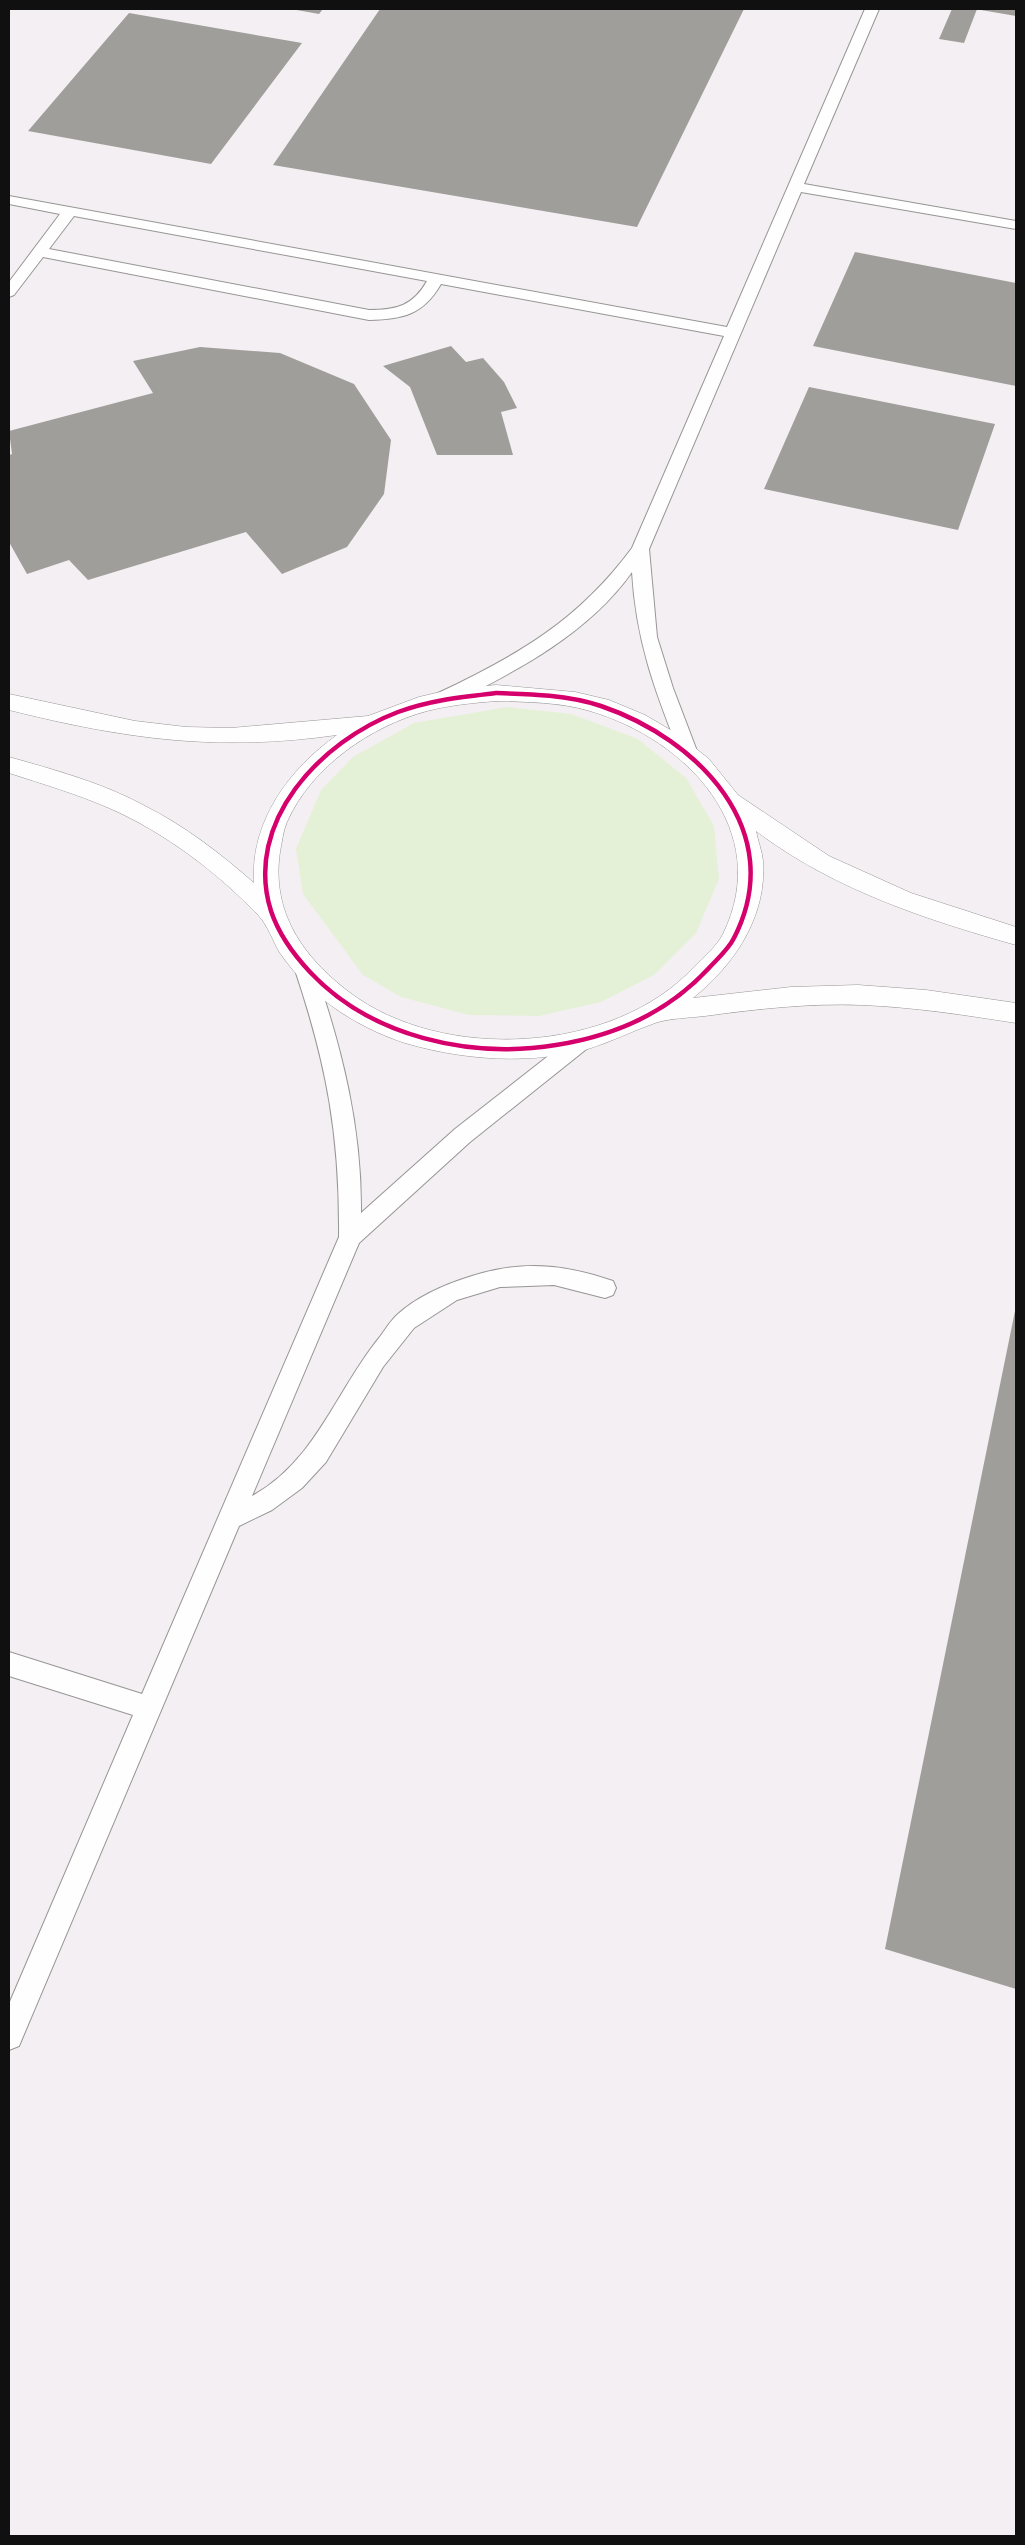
<svg xmlns="http://www.w3.org/2000/svg" width="1025" height="2545" font-family="'PT Serif',serif">
<style>
.industrial{fill:#f4eff2}
.green{fill:#e5f1d7}
.building{fill:#a09e9b}
.lines{fill:none;stroke-linecap:round;stroke-linejoin:round}
.lane-casing{stroke:#969694;stroke-width:2}
.street-casing{stroke:#969694;stroke-width:1}
.lane{fill:#fffefe;fill-rule:evenodd}
.street{fill:#fffefe;fill-rule:evenodd}
.cycleway-casing{stroke:#fff;stroke-width:8}
.cycleway{stroke:#d6006c;stroke-width:4.5}
</style>
<rect width="100%" height="100%" fill="#fcfbf6"/>
<path class="industrial" d="M9,9h1007v2527h-1007z"/>
<path class="green" d="M507,707l64,7 67,25 48,39 28,48 5,53 -23,54 -42,42 -53,27 -62,14 -70,-1 -68,-18 -38,-22 -60,-81 -7,-45 25,-59 32,-33 61,-34z"/>
<path class="building" d="M291,9h32l-4,5z
M380,9h364l-107,218 -364,-62z
M952,9h25l-13,34 -25,-4z
M981,9h35v7l-35,-6z
M129,13l173,30 -91,121 -183,-33z
M855,252l161,31v103l-203,-40z
M451,346l15,16 17,-4 21,24 13,26 -16,4 12,43h-76l-27,-68 -27,-21z
M200,347l80,6 74,31 37,56 -7,54 -37,53 -65,27 -36,-42 -158,48 -19,-20 -42,14 -18,-32v-87l3,-1 -3,-23 144,-38 -20,-32z
M809,387l186,37 -37,106 -194,-41z
M1015,1311h1v678l-131,-40z"/>
<g class="lines">
<defs>
<path id="lane" d="M865,9h14l-75,175 212,37v8l-215,-37 -152,357 8,88 16,51 24,63 -2,5 -7,2 -7,-2 -2,-5c-25,-62 -43,-112 -47,-179 -44,62 -115,99 -182,132l-7,1 -7,-1 -2,-5 2,-5c81,-38 142,-73 196,-146l92,-212 -283,-52c-18,31 -38,35 -72,36l-326,-63 -29,38 -5,2v-15l51,-68 -51,-10v-8l718,131zM74,216l353,65c-14,25 -31,29 -58,29l-320,-61z
M305,962l7,2 3,6c27,79 47,158 46,243l94,-84 120,-94 7,-2 7,2 3,6 -3,6 -119,95 -111,101 -107,253c63,-34 84,-105 127,-158 6,-8 12,-18 19,-24 20,-18 48,-30 74,-38 50,-16 92,-12 141,5l3,7 -3,7 -8,3 -51,-13 -54,2 -43,13 -43,28 -31,39 -57,95 -24,26 -30,22 -33,16 -220,520 -10,4v-46l124,-289 -124,-39v-24l133,42 197,-457c1,-100 -12,-172 -44,-267l3,-6z"/>
<path id="street" d="M496,685l79,7 34,8 36,15 34,20 30,24 29,36 91,61 82,37 105,34v18c-92,-26 -183,-56 -260,-114 2,10 6,20 7,30 4,56 -29,104 -70,137l98,-11 67,-2 68,5 90,13v20c-51,-8 -103,-16 -155,-18 -52,-2 -104,4 -156,11 -16,2 -35,2 -50,7 -23,8 -44,19 -67,26 -59,16 -125,11 -183,-6 -49,-16 -95,-46 -125,-90 -7,-11 -12,-28 -22,-38 -41,-43 -94,-83 -149,-107 -32,-14 -66,-24 -100,-35v-16c46,13 94,26 136,49 40,20 76,48 109,77 -4,-61 35,-114 83,-148 -120,17 -212,4 -328,-25v-16l126,27 51,6 45,1 137,-12 51,-19 30,-7zM496,701c31,1 64,1 94,10 96,28 184,119 133,223 -6,12 -19,23 -29,33 -80,87 -252,96 -345,25 -46,-35 -78,-80 -69,-140 2,-10 3,-21 7,-30 24,-55 84,-96 140,-111 23,-6 46,-8 69,-10z"/>
</defs>
<use href="#lane" class="lane-casing"/>
<use href="#street" class="street-casing"/>
<use href="#lane" class="lane"/>
<use href="#street" class="street"/>
<defs>
<path id="cycleway" d="M496,693c35,1 72,2 105,13 97,33 188,125 133,232 -6,12 -17,21 -26,31 -40,43 -94,67 -152,76 -86,14 -185,-8 -246,-73 -16,-17 -31,-37 -39,-61 -28,-89 50,-170 127,-199 32,-12 64,-15 98,-19z"/>
</defs>
<use href="#cycleway" class="cycleway-casing"/>
<use href="#cycleway" class="cycleway"/>
</g>
<rect width="1025" height="2545" fill="none" stroke="#101010" stroke-width="20"/>
</svg>
